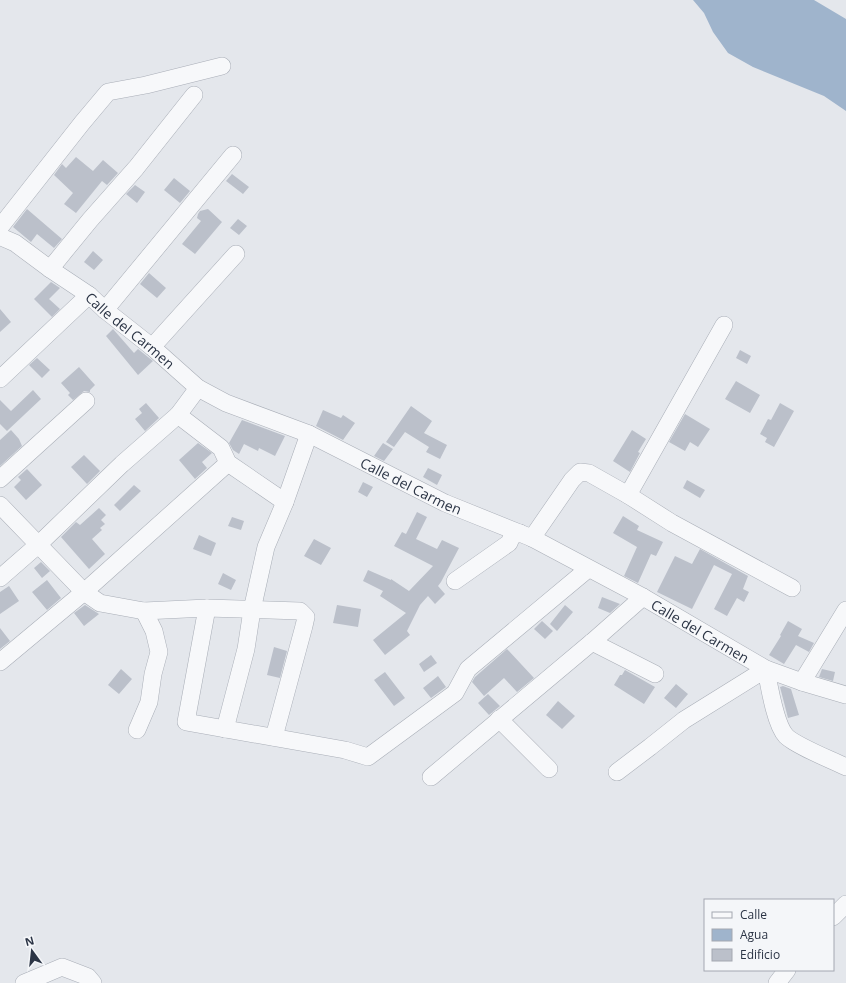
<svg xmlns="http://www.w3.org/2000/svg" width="846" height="983" font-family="'Open Sans',sans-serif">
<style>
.water{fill:#9fb4cc}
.building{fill:#bbc0ca}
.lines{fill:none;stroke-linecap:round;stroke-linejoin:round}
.minor-casing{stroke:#a9aeb7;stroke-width:18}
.minor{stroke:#f7f8fa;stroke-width:17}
.labels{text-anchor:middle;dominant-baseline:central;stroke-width:3.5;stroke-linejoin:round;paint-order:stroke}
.street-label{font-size:14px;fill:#2b3445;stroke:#f4f6f9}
</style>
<rect width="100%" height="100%" fill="#e4e7ec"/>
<path class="water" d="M693,0h121l32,19v92l-22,-15 -71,-29 -25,-14 -15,-21 -9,-19z"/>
<path class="building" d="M76,157l17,14 10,-11 15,13 -11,12 -5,-4 -26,32 -12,-9 9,-11 -19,-18 8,-11 4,4z
M232,174l17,13 -6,7 -17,-13z
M174,178l16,13 -10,12 -16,-13z
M135,185l10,7 -8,11 -11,-9z
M27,209l35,30 -8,9 -17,-14 -6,8 -18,-15z
M208,209l14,13 -27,32 -13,-10 19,-23 -4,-3 1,-4 2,-3z
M238,219l9,7 -8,9 -9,-7z
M93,251l10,9 -9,10 -10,-8z
M149,273l17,15 -9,10 -17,-14z
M51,282l9,6 -11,11 11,10 -8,8 -18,-18z
M0,309l11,13 -11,10z
M113,329l21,24 4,-4 15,12 -15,14 -32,-39z
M740,350l11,6 -4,8 -11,-6z
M37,358l13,12 -8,8 -13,-13z
M79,367l16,18 -5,5v2l-6,-1 -11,9 -5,-5 2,-2 -9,-10z
M736,381l24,14 -10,18 -25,-14z
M33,390l8,9 -34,32 -7,-7v-24l11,11z
M146,403l13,15 -14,13 -10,-12 7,-6 -3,-4z
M780,403l14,8 -20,36 -9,-5 2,-4 -7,-4 8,-15 3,1z
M411,406l21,15 -8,12 23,12 -7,14 -14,-7 3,-5 -24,-15 -11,15 -8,-5z
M323,410l18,8 2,-3 12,8 -12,17 -27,-14z
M685,414l25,15 -12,18 -8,-5 -5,9 -16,-9z
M242,420l43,16 -10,20 -16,-8 -1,3 -14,-7 -5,10 -6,-4 -4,-7z
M11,430l8,9 3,7 -22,20v-26z
M632,430l14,9 -8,13 2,1 -10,19 -17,-11z
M198,443l14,10 -10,9 5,6 -12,11 -16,-19z
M383,443l10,6 -9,12 -10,-5z
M84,455l16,16 -13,13 -16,-17z
M428,468l14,7 -5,10 -14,-8z
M27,469l15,16 -16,15 -12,-13 7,-7 -3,-3z
M687,480l18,10 -5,8 -17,-10z
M363,482l10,5 -6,10 -9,-5z
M134,485l7,6 -21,20 -6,-6z
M99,508l7,7 -5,5 4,4 -5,4 2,2 -10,9 13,15 -16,15 -28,-32 15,-15 4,3z
M417,512l10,5 -11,22 21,10 5,-9 17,8 -18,34 -3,4 7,8 -10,10 -7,-8 -8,9 -13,26 3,4 -25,20 -12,-15 33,-27 -26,-17 3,-5 -20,-10 5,-11 23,10v-1l18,12 24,-25 -39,-20 8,-14 4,2z
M623,516l16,10 -2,4 26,12 -7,14 -5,-2 -13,29 -14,-7 13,-29 -24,-14z
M232,517l12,4 -3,9 -13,-4z
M199,535l17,8 -5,13 -18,-7z
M314,539l17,9 -10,17 -17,-9z
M700,549l48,27 -5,13 6,3 -5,10 -7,-4 -10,18 -13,-7 18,-35 -18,-9 -22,44 -35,-17 18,-36 17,8z
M41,562l9,9 -8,7 -8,-10z
M223,573l13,7 -5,10 -13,-6z
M47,580l14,18 -14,12 -15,-18z
M9,586l10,15 -19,13v-22z
M602,597l18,7 -10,9 -12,-5z
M85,605l14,9 -15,12 -10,-13z
M337,605l24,4 -3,18 -25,-4z
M565,605l8,7 -16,19 -7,-7z
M542,621l11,10 -8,8 -11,-10z
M788,621l14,8 -4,7 16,7 -5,9 -13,-7 -12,19 -15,-9 12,-19 -1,-1z
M0,628l10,13 -10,8z
M274,647l13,4 -7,27 -13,-3z
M507,649l27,29 -17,14 -13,-14 -20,18 -12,-14 3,-5z
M431,655l6,8 -13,9 -5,-8z
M121,669l11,10 -13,15 -11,-9z
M822,669l13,3 -2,9 -14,-4z
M625,670l30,17 -11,17 -30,-19 6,-10h2z
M385,672l20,26 -11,8 -20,-26z
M438,676l8,11 -15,11 -8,-10z
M676,684l12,10 -12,14 -12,-10z
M783,686l8,3 8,26 -11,3 -8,-31z
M488,694l12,12 -11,9 -11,-12z
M558,701l17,15 -13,13 -16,-14z"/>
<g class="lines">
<defs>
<g id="minor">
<path d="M1,226l81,-103 26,-31 38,-7 76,-19"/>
<path id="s1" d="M1,237l14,6 35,26 39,26 16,15 47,37 46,41 28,15 83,31 136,69 87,35 111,59 123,72 36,13 44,13"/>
<path d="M50,269l40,-49 46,-52 58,-73"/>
<path d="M105,310l128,-155"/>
<path d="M152,347l84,-93"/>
<path d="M0,379l89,-84"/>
<path d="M178,415l43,33 7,15 57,39"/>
<path d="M0,479l86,-78"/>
<path d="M628,495l96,-170"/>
<path d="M0,505l84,87 16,11 44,8 63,-3 93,3 6,6 -2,9 -30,111"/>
<path d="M532,538l40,-58 8,-8 9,1 39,22 44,28 120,65"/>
<path d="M0,578l39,-34 83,-80 56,-49 20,-27"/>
<path d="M455,581l54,-38 3,-7 8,-3"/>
<path d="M207,608l-21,114 159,28 23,7 87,-64 13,-24 120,-100"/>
<path d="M592,642l63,32"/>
<path d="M0,662l84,-70 144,-129"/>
<path d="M802,682l44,-72"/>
<path d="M499,719l50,50"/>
<path d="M225,729l21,-80 6,-39 14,-63 19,-45 24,-68"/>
<path d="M137,730l12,-28 4,-28 6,-22 -5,-21 -10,-20"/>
<path d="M617,772l33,-25 34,-27 82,-51c3,16 9,55 20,67 10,10 46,24 60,31"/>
<path d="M431,777l161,-135 51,-45"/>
<path d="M833,917l13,-13"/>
<path d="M24,983l38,-16 26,10 5,6"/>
<path d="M777,983l10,-13"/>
</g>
</defs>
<use href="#minor" class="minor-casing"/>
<use href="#minor" class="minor"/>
</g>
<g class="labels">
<g class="street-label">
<text stroke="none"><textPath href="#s1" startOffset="160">Calle del Carmen</textPath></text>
<text stroke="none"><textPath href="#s1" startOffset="484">Calle del Carmen</textPath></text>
<text stroke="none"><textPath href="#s1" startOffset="808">Calle del Carmen</textPath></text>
</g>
</g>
<rect x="704" y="899" width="130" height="72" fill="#f4f6f9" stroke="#a4a8b1"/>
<rect x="712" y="912" width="20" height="6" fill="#f7f8fa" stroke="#a4a8b1"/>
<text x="740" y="919" font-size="12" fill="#2b3445">Calle</text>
<rect x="712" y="929" width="20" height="12" fill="#9fb4cc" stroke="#a4a8b1"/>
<text x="740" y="939" font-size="12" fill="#2b3445">Agua</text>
<rect x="712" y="949" width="20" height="12" fill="#bbc0ca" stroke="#a4a8b1"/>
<text x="740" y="959" font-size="12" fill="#2b3445">Edificio</text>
<g transform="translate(32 951) rotate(345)" stroke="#f4f6f9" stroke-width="3" paint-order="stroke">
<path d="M0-3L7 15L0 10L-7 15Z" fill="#2b3445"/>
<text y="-6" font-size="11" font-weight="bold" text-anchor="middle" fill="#2b3445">N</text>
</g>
</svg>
